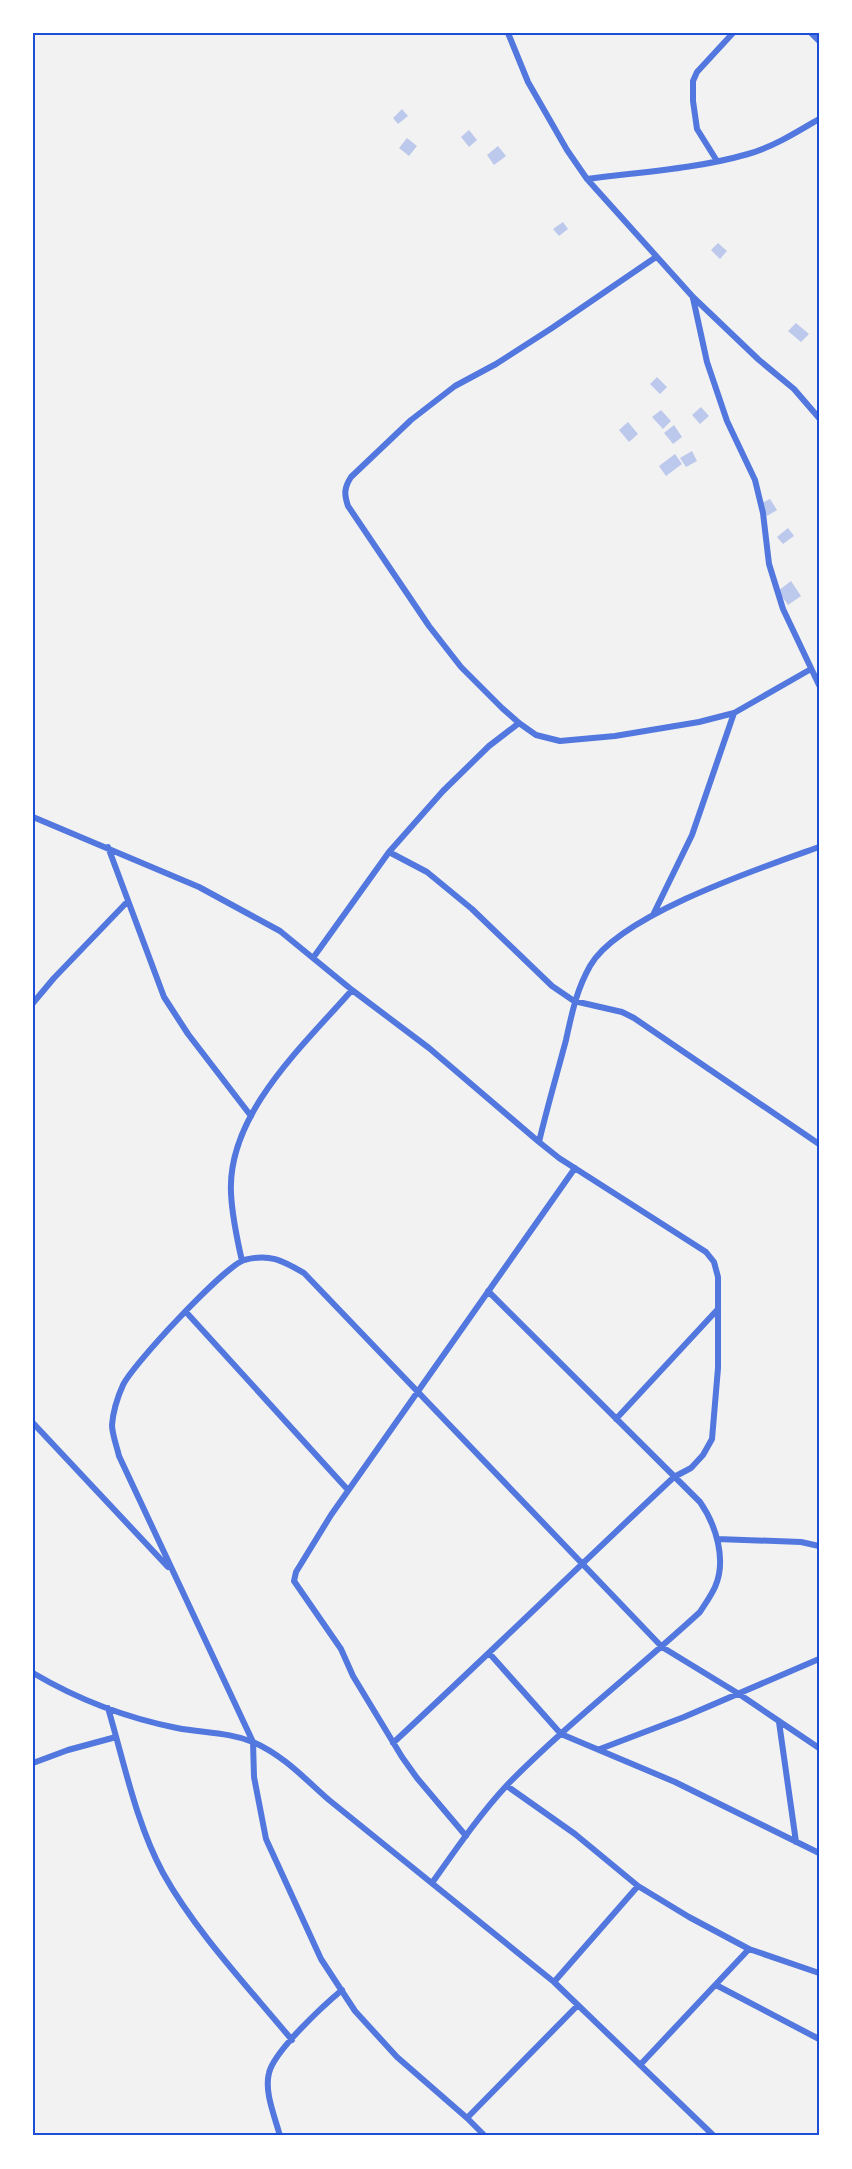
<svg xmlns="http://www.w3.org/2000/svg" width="852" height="2169" font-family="Montserrat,sans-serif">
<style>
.building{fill:#bdc9ec}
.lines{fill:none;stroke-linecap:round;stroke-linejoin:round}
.minor{stroke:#5277de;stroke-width:6}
.neatline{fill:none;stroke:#1d4ed8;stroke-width:2}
</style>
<rect width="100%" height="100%" fill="#f2f2f2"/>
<path class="building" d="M402,109l6,7 -10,8 -5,-6z
M469,130l8,10 -8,7 -8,-10z
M407,138l10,8 -8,10 -10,-8z
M498,146l8,10 -12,9 -7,-10z
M563,222l5,7 -9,7 -6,-7z
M718,243l9,8 -7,8 -9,-9z
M796,323l13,11 -8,8 -13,-11z
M657,377l10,10 -7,7 -10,-10z
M701,407l8,9 -9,8 -8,-9z
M661,410l10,11 -8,8 -11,-12z
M628,422l10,12 -9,8 -10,-12z
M674,425l8,12 -9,7 -9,-11z
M692,451l5,10 -11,6 -6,-9z
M675,454l7,10 -16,12 -7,-10z
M770,499l7,11 -10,6 -7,-12z
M788,528l6,8 -11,8 -6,-7z
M791,581l10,15 -13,9 -10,-14z"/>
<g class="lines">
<path class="minor" d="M508,33l20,49 39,68 20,29 106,118 66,63 35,29 25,29
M811,33l8,8
M717,161l-20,-32 -4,-28v-20l4,-9 36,-39
M587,179c53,-7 109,-10 161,-25 25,-7 49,-22 71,-35
M656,257l-104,71 -56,36 -41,22 -44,34 -60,57c-7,11 -7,17 -3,29l81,120 32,41 41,41 17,15 17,12 24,6 55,-5 84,-14 35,-9 77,-44
M693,298l14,64 20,59 28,59 8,33 6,51 14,45 36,76
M33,817l166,70 81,44 72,59 77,58 110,94
M108,847l56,150 24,37 63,82
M389,852l38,20 45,37 80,77 22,15 48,11 12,6 185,126
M653,915l39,-80 42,-122
M313,958l76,-106 54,-61 46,-45 30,-23
M33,1003l21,-25 74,-77
M242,1261c-5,-22 -10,-45 -11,-68 -4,-79 73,-148 121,-203
M186,1312l162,178
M616,1419l102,-110
M33,1423l135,144
M717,1539l84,3 18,4
M489,1653l72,81 114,48 144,71
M33,1673c44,26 94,45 144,55 26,5 51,4 76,14 30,13 52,37 76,58l225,182 160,154
M108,1708c16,54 28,115 55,165 32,58 86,115 129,167
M779,1722l17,120
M393,1743c95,-88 187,-178 281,-266l17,-9 12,-13 9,-16 6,-71v-91l-4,-15 -8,-10 -147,-94 -20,-16c8,-34 18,-68 27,-102 6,-27 10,-49 24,-74 29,-51 173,-99 229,-119
M600,1749l84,-32 135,-58
M33,1763l35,-13 48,-13
M507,1786l68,48 63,52 51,31 60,32 70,24
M466,1836l-49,-58 -15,-21 -49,-81 -12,-27 -47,-68 2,-9 35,-57 244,-347
M432,1883c24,-34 48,-69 76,-99 60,-61 129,-114 192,-172 5,-8 11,-16 15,-25 12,-27 1,-62 -15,-85l-212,-211
M554,1982l84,-96
M716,1985l103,54
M640,2065l109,-116
M467,2118l111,-113
M280,2136c-5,-19 -16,-44 -11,-63 5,-22 55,-68 73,-83
M485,2136l-18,-18 -70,-61 -42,-46 -34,-52 -55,-120 -12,-62 -1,-35 -134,-286c-2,-9 -7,-22 -7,-31 1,-12 6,-29 11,-40 10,-21 101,-118 121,-125 26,-7 39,1 60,13l358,374 77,47 80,54"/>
</g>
<rect width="852" height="2169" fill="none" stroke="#ffffff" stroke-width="69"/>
<rect x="34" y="34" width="784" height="2100" class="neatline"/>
</svg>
